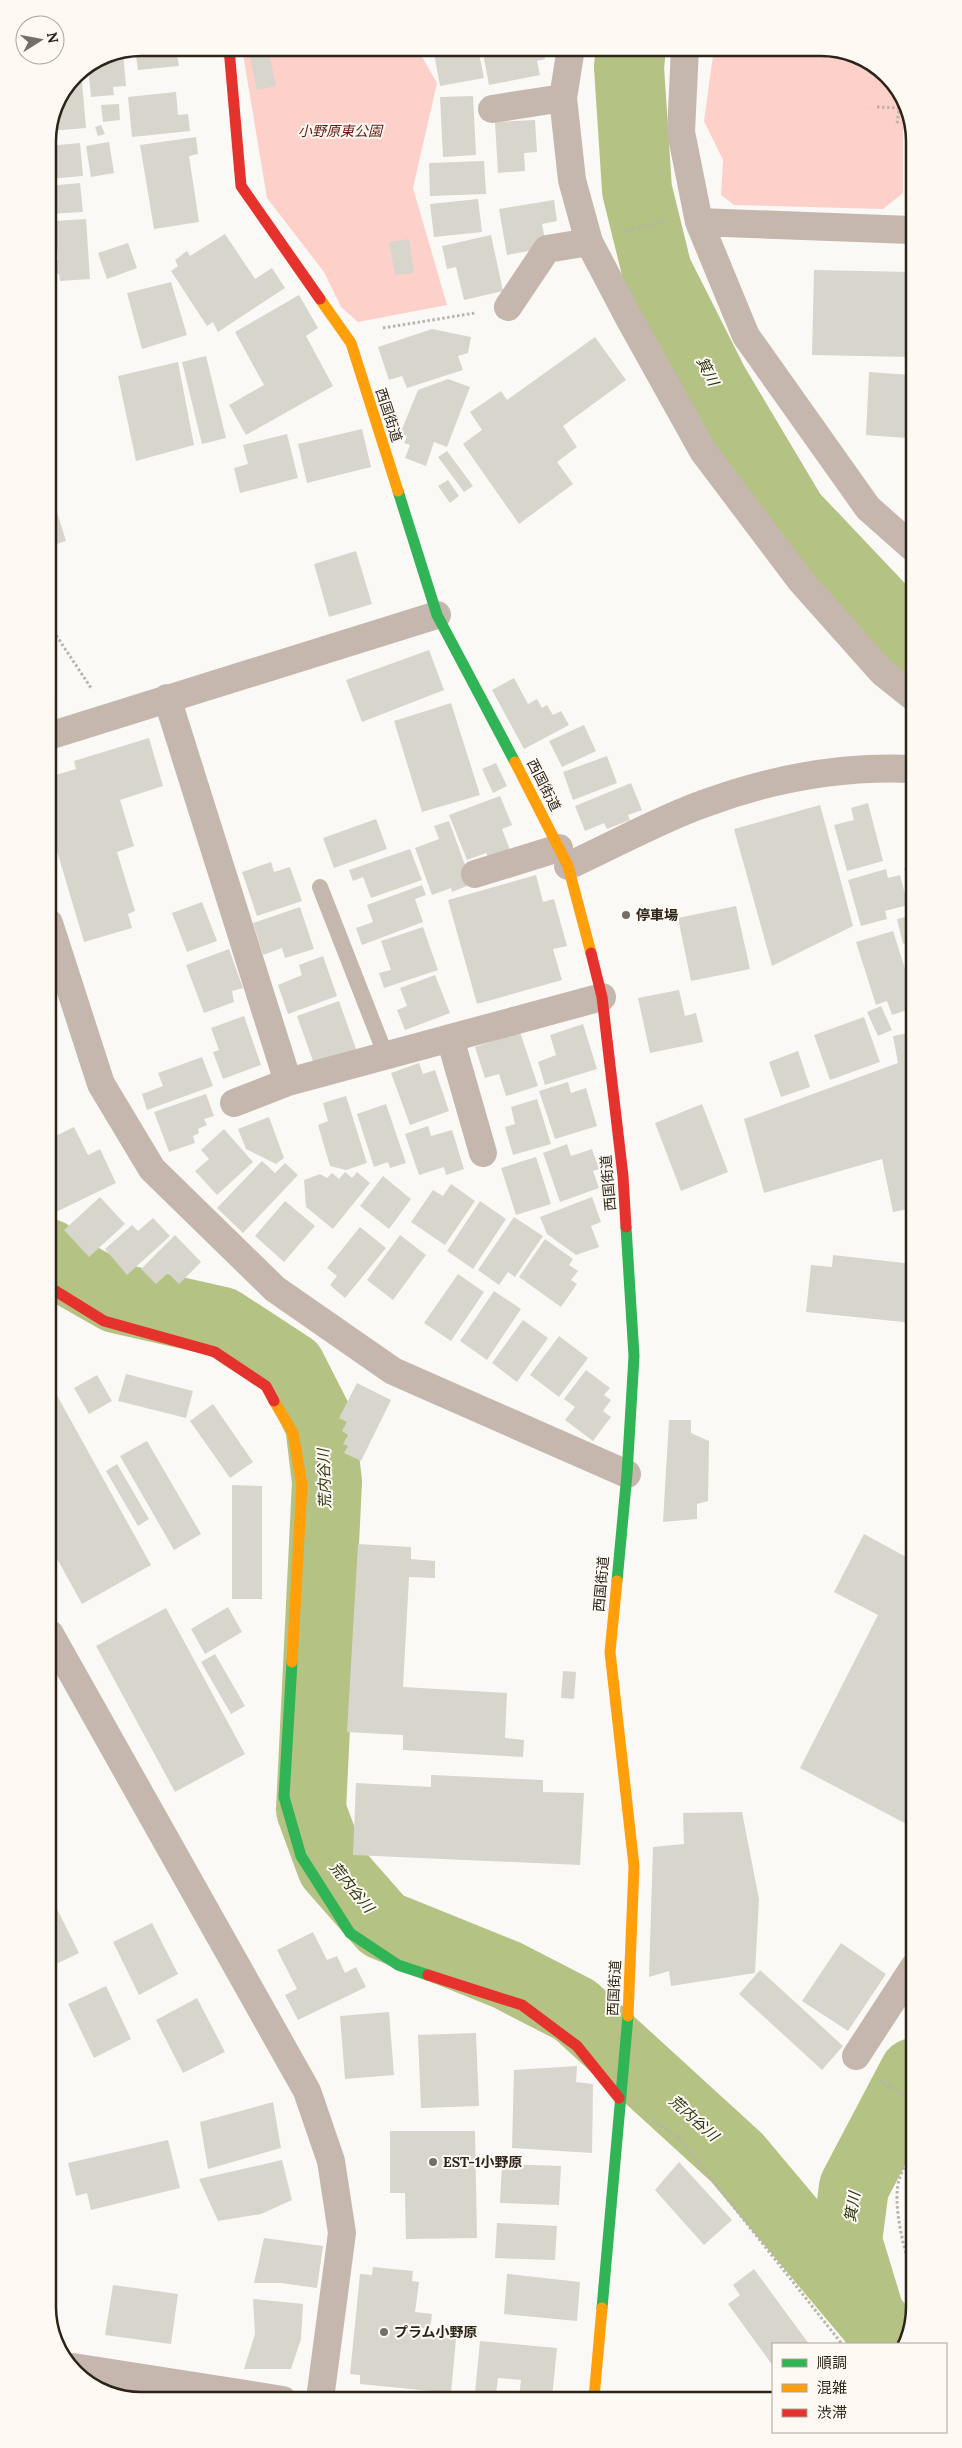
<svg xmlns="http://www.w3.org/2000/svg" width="962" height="2448" font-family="Lora,'Noto Sans JP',serif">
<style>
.green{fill:#fdd0c9}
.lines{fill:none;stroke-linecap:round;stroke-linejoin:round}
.river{stroke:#b4c283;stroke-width:70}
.building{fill:#d8d5cd}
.path{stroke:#bbb2ab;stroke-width:3;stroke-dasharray:2.5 2.5;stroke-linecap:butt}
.lane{stroke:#c5b7ae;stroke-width:16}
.street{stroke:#c5b7ae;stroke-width:28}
.fast{stroke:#30b455;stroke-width:11}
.slow{stroke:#ff9f0a;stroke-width:11}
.jam{stroke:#e5322d;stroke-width:11}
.poi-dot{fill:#756f66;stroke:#fef9f3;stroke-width:2}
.labels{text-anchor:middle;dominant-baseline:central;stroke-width:4;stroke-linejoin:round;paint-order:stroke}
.park-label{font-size:14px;font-style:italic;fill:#691612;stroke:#fef9f3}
.street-label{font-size:14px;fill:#2d2419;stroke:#fef9f3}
.poi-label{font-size:14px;font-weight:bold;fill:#2d2419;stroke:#fef9f3;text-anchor:start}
.water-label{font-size:15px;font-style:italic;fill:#2d3510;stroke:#fef9f3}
.rim{fill:none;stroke:#2d2419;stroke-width:2.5}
</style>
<rect width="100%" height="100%" fill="#fbf9f6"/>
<path class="green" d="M242,48h175l20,35 -24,105 34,117 -89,17 -17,-15 -17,-35 -57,-74z
M714,48h113l51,19 25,38v88l-20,16 -149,-4 -13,-10 2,-35 -19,-39z"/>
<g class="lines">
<path class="river" d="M631,48l-2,19 8,123 20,81 57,113 78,131 111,117 9,6
M49,1254l9,11 58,33 106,24 69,45 29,57 7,58 -16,328 21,57 51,58 124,50 68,35 162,148 156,186
M868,2310l-21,-69 7,-54 60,-114"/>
</g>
<path class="building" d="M141,48h57v6l-21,1 2,11 -41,4 -2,-14 -8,1v-7z
M268,48l8,38 -19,4 -8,-38z
M433,48h45l6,30 -44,8z
M482,48h61l2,11 -8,2 3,14 -51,10z
M123,51l3,35 -13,1 1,8 -23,2 -3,-30 18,-12z
M81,71l5,57 -36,3 25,-56z
M176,92l2,23 10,-1 2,17 -58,6 -4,-40z
M473,96l3,59 -33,2 -3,-60z
M119,104l1,16 -17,2 -2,-17z
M535,120l2,32 -13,1 1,18 -27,2 -3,-51z
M101,125l4,9 -7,2 -3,-9z
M196,137l2,17 -9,2 10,66 -45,7 -14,-84z
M109,142l5,31 -23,4 -5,-31z
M80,143l3,33 -35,3v-33z
M484,161l2,33 -56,2 -1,-33z
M80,183l3,29 -35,2v-28z
M478,199l4,33 -48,5 -4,-33z
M554,200l3,21 -15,3 3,15 -6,10 -32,6 -8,-46z
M86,219l4,60 -30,2 -1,-7 -11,1v-14l10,-1 -3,-39z
M225,234l30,45 17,-11 13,20 -67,44 -5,-10 -6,4 -36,-55 7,-5 -3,-6 12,-9 3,5z
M491,235l12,56 -39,9 -8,-33 -9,2 -5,-23z
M409,239l5,34 -19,2 -6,-33z
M128,243l9,25 -30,11 -9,-26z
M814,270l97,2 1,85 -100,-2z
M54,282l2,24 -8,1v-24z
M171,282l16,53 -45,14 -15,-56z
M299,295l19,33 -12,8 27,50 -87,49 -17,-30 35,-20 -29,-53z
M432,329l39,8 -3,16 -10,3 5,14 -56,18 -5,-12 -13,4 -11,-33z
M595,337l31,43 -63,46 14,21 -20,15 16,22 -54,40 -56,-80 19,-14 -12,-18 31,-21 6,9z
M206,356l20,82 -24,6 -20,-82z
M178,362l16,83 -58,16 -18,-85z
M869,372l41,3 -4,63 -40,-3z
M448,379l22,8 -23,60 -13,-5 -8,24 -21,-8 5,-13 -6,-2 3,-7 -7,-2 18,-44z
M362,429l9,38 -64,16 -9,-39z
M287,434l11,44 -58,15 -6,-25 14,-4 -5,-19z
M447,451l26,35 -9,6 -26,-35z
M448,480l11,16 -9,7 -12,-17z
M52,496l14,45 -18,6v-50z
M356,551l16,53 -43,13 -15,-53z
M429,650l15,40 -82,32 -16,-42z
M514,678l14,26 9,-5 5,9 5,-3 6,10 8,-4 8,14 -45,24 -32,-59z
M451,703l29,92 -58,17 -28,-91z
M584,725l12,26 -34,16 -13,-26z
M149,738l14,48 -43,14 14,46 -17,6 18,59 -7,3 4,14 -48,14 -35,-118v-47l27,-8 -2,-8z
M607,756l10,27 -44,17 -10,-28z
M496,763l11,23 -14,7 -11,-24z
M631,783l11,27 -14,5 2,5 -23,9 -3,-6 -19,8 -10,-25z
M500,796l12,29 -10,4 8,21 -21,8 -3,-5 -19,7 -18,-45z
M868,803l15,58 -36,10 -13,-46 20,-5 -3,-12z
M820,805l33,121 -81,40 -38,-137z
M376,819l11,30 -53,19 -11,-30z
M449,821l23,63 -20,8 -1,-4 -19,7 -17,-47 24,-9 -5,-13z
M912,829v26l-7,-24z
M410,849l12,31 -51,18 -8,-21 -10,4 -4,-11z
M271,862l3,10 16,-5 12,34 -45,15 -15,-44z
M912,865v32l-8,-29z
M886,869l2,9 12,-3 8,30 -23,6 2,8 -26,7 -13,-46z
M536,875l7,27 11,-3 13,47 -14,3 9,31 -85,24 -29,-104z
M422,885l4,10 -11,4 8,23 -61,23 -6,-17 17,-6 -6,-17z
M202,902l15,39 -30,11 -15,-39z
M736,906l14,63 -59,12 -13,-63z
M300,907l14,42 -29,9 -3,-10 -19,7 -10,-32z
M912,915v26l-9,3 -6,-25z
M423,927l15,43 -54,18 -5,-15 12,-3 -10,-29z
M893,931l20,63v14l-21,7 -5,-14 -11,4 -20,-63z
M229,949l14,39 -11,3 2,11 -30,11 -18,-48z
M323,956l14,40 -49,18 -10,-29 24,-10 -3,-10z
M435,975l15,38 -45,17 -8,-20 10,-4 -7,-18z
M679,990l6,26 11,-3 7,29 -53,11 -12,-55z
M339,1001l17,48 -42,15 -17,-48z
M881,1006l11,24 -14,6 -11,-24z
M244,1016l17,49 -38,14 -10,-27 6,-2 -8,-22z
M864,1017l16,45 -50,18 -16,-45z
M583,1024l14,45 -52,16 -7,-23 18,-7 -6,-20z
M520,1032l18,54 -32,10 -7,-22 -14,4 -10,-31z
M913,1032v176l-20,4 -11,-53 -118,34 -20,-74 154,-56 -5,-27z
M798,1051l12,36 -29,10 -12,-35z
M202,1057l11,29 -66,24 -5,-16 21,-8 -5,-13z
M419,1063l4,11 12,-4 14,41 -39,14 -19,-52z
M568,1082l3,11 15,-5 11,38 -42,13 -16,-48z
M206,1094l8,22 -10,3 3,6 -9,4 1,4 -6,3 2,7 -26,9 -15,-40z
M346,1096l21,67 -21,7 -16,-4 -12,-41 10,-4 -5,-18z
M49,1097l7,19 -7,3z
M537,1099l14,45 -38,11 -8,-28 10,-3 -4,-17z
M386,1104l20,59 -16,5 -2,-6 -14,5 -17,-53z
M702,1104l26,68 -47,19 -26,-68z
M269,1117l15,41 -8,6 -30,-15 -8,-20z
M428,1126l3,10 21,-6 12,39 -18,6 -2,-8 -25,8 -14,-41z
M74,1127l14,28 12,-6 16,34 -62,30 -5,-10v-21l3,-1 -3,-6v-36z
M224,1129l29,33 -36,33 -22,-24 14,-12 -8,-9z
M567,1144l4,12 21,-7 7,20 -6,2 6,17 -39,14 -17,-49z
M536,1157l15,47 -35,11 -15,-47z
M262,1161l13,12 10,-10 13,12 -55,58 -26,-25z
M345,1172l7,6 5,-6 13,11 -37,46 -27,-22 -2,-27 16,-6 7,4 5,-5 7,6z
M383,1176l28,23 -22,30 -29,-23z
M451,1184l24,17 -30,44 -34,-23 22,-32 10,6z
M100,1197l25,27 -36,33 -25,-27z
M592,1197l9,25 -10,4 8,21 -23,8 -29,-21 -7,-17z
M285,1201l30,25 -31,36 -29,-26z
M480,1201l26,18 -33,50 -26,-18z
M514,1217l29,19 -28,41 -7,-5 -9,13 -21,-15z
M153,1218l17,18 -43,39 -22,-26 27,-24 6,6z
M360,1227l26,21 -41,50 -15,-13 7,-9 -10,-8z
M175,1235l26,27 -22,22 -11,-11 -12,11 -15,-15z
M400,1235l26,20 -33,45 -26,-20z
M545,1239l28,20 -4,6 9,6 -7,9 6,4 -16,23 -42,-30z
M833,1255l80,9v59l-107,-11 5,-47 21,2z
M458,1274l26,18 -33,49 -27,-18z
M494,1291l27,18 -34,51 -27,-19z
M523,1320l25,18 -31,44 -25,-19z
M559,1336l29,22 -29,39 -29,-22z
M586,1370l24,18 -6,7 7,5 -8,11 8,6 -18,24 -28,-21 10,-13 -11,-8z
M126,1374l67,17 -7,27 -68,-17z
M97,1375l15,26 -23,13 -15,-26z
M49,1381l102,184 -69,39 -32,-58z
M357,1383l34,17 -30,61 -17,-8 4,-7 -5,-2 5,-9 -6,-4 5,-9 -8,-4z
M213,1404l40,58 -23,16 -40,-57z
M669,1420h22v13l18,8 -1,60 -11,3v15l-34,3z
M147,1441l54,93 -27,16 -54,-94z
M117,1464l32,55 -11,7 -32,-55z
M232,1485l30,1v113h-30z
M864,1534l44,24 5,-11 1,281 -114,-60 78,-153 -44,-23z
M358,1544l53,3v12l24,2v17l-26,-1 -6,110 104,6 -2,45 19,2 -1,17 -120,-7v-15l-56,-3z
M228,1607l14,25 -37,22 -14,-25z
M166,1608l79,146 -70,38 -79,-146z
M215,1654l30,52 -14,8 -30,-52z
M563,1671l13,1 -2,27 -13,-1z
M431,1775l112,5v12l41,1 -4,72 -227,-10 3,-72 75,4z
M742,1812l17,87 -4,74 -84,13 -2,-15 -20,6 4,-130 31,-3 -1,-31z
M50,1895l29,58 -29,14z
M152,1923l26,51 -39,21 -26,-53z
M313,1932l14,28 10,-4 8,17 11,-6 10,20 -68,33 -13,-25 12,-6 -20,-39z
M841,1943l45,31 -38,57 -46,-30z
M760,1970l83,76 -21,24 -83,-76z
M106,1986l25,53 -37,19 -26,-54z
M197,1998l28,54 -42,21 -27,-53z
M389,2012l5,63 -49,4 -5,-63z
M476,2033l3,73 -58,2 -3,-73z
M577,2066l-1,16 17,2 -1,69 -80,-5 2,-78z
M273,2102l8,46 -73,21 -8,-47z
M390,2131h85l2,107 -71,1 -1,-46h-15z
M168,2140l12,48 -89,22 -4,-17 -11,3 -8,-33z
M282,2160l10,40 -31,14 -43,7 -19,-42z
M679,2162l53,58 -28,25 -49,-55z
M502,2164l59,2 -2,39 -59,-2z
M497,2223l60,3 -2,34 -60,-2z
M264,2238l59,8 -6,42 -36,-5h-27z
M373,2267l40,4 -1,10 7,1 -4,30 17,2 -2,15 -16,-2 -1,8 43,4 -5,54 -91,-9v-9l-10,-1 10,-100 12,1z
M754,2269l55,75h-36v22l-45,-62 12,-9 -7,-10z
M507,2274l73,8 -3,39 -73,-7z
M113,2285l65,9 -7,50 -66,-9z
M253,2299l50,5 -2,35 -10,30h-47l11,-35z
M480,2341l77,7 -5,50 -33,-1 2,-17 -23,-2 -2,16 -21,-1z"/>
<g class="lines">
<path class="path" d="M877,107l22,1 -2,17
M623,232l42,-11
M383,328l92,-15
M48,623l43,65
M879,2080l35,22
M653,2120l27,19 162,205
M914,2150c-4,8 -11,17 -14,27 -9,22 4,78 14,98"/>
<path class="lane" d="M320,887l66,169"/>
<path class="street" d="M571,48l-8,50 9,82 17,62 41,78 73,131 98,130 81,91 30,24
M685,48l-4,84 18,90 47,114 122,172 44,39
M492,109l71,-11
M699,222l212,8
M508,307l39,-58 42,-7
M167,698l121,384 314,-85
M49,736l388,-121
M568,866c44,-20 90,-46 135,-62 67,-25 138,-38 209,-35
M475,874l84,-26
M49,923l52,161 51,85 123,120 118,82 234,103
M450,1038l33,115
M234,1103l54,-21
M50,1634l257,457 24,70 11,72 -22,166
M856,2056l58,-89
M73,2367l210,33"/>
<path class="fast" d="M398,491l39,124 78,147
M617,1581l10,-107 7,-118 -8,-129
M292,1662l-8,135 17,59 49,77 48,32 30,10
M602,2308l26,-292"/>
<path class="slow" d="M320,299l31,44 47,148
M515,762l53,104 23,87
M274,1401l19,32 9,52 -10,177
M617,1581l-7,71 24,214 -6,150
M594,2398l8,-90"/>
<path class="jam" d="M229,48l12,138 79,113
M591,953l11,44 21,179 3,51
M49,1287l55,34 111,31 51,34 8,15
M428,1975l94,30 55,41 42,52"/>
</g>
<g class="poi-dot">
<circle cx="626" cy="915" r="5"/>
<circle cx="433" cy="2162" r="5"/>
<circle cx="384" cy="2332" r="5"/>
</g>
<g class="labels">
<g class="park-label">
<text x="340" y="131">小野原東公園</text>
</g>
<g class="street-label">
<text transform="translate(389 415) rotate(72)">西国街道</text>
<text transform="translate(544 785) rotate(63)">西国街道</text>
<text transform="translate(608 1183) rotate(-95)">西国街道</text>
<text transform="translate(601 1584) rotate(-85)">西国街道</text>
<text transform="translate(614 1988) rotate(-87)">西国街道</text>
</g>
<g class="poi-label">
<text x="636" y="915">停車場</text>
<text x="443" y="2162">EST-1小野原</text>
<text x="394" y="2332">プラム小野原</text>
</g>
<g class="water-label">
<text transform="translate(708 371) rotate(63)">箕川</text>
<text transform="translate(324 1479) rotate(-92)">荒内谷川</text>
<text transform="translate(352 1887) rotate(51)">荒内谷川</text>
<text transform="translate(694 2118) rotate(42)">荒内谷川</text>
<text transform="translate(852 2207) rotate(-81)">箕川</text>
</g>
</g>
<path d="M0 0H962V2448H0ZM141 56H821A85 85 0 0 1 906 141V2307A85 85 0 0 1 821 2392H141A85 85 0 0 1 56 2307V141A85 85 0 0 1 141 56Z" fill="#fef9f3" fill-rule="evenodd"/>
<path class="rim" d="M141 56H821A85 85 0 0 1 906 141V2307A85 85 0 0 1 821 2392H141A85 85 0 0 1 56 2307V141A85 85 0 0 1 141 56Z"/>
<rect x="772" y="2343" width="175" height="90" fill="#fef9f3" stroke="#aaa49c"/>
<rect x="782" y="2359" width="25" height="8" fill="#30b455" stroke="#aaa49c"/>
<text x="817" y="2368" font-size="15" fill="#2d2419">順調</text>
<rect x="782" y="2384" width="25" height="8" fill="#ff9f0a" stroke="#aaa49c"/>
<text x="817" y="2393" font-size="15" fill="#2d2419">混雑</text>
<rect x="782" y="2409" width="25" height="8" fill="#e5322d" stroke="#aaa49c"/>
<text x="817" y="2418" font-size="15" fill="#2d2419">渋滞</text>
<g transform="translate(40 40) rotate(79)"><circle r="24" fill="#fef9f3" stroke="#aaa49c"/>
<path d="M0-4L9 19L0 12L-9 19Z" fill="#756f66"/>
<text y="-8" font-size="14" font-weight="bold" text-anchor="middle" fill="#2d2419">N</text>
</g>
</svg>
